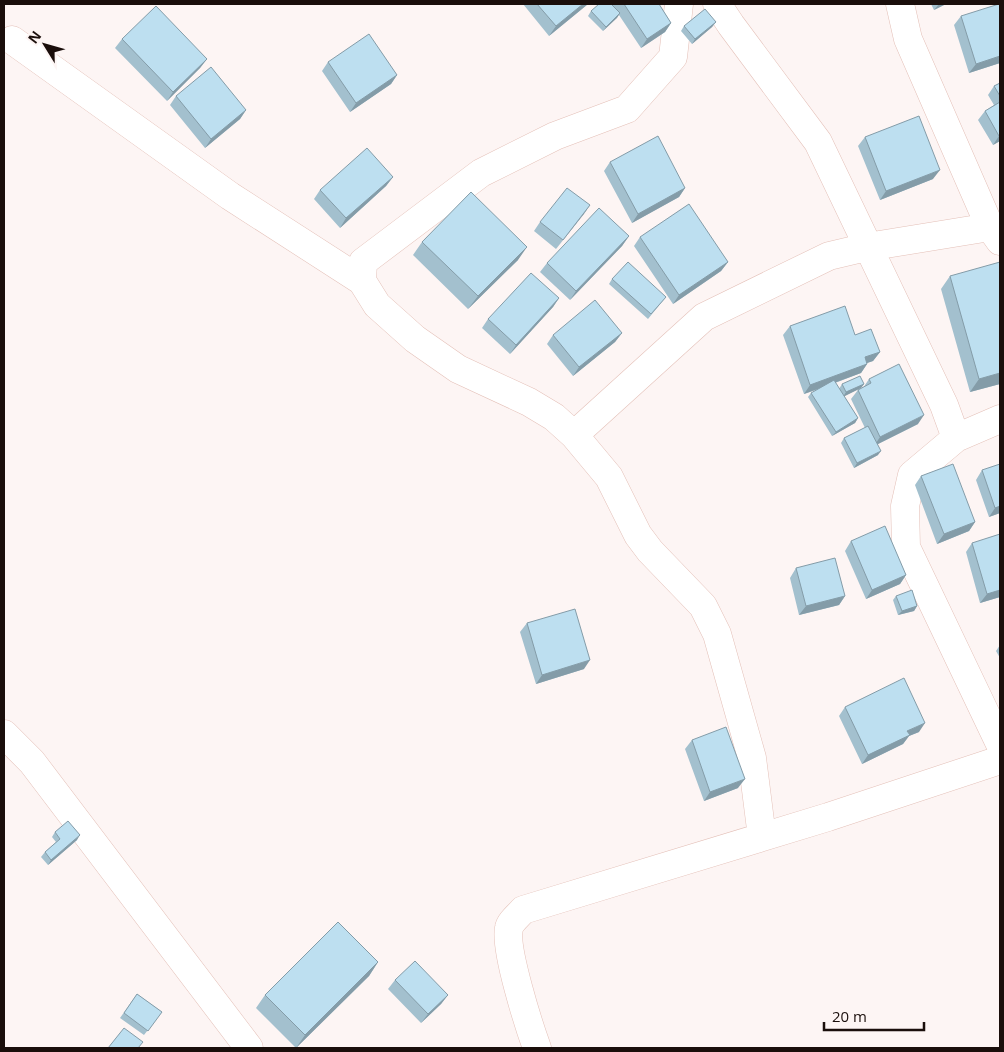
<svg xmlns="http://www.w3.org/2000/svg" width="1004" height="1052" font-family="'Open Sans',sans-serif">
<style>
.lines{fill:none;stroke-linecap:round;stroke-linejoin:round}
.minor-casing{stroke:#e4c0b8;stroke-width:29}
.minor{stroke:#fff;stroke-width:28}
.wall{fill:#a3c0ce}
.shaded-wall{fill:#849ca8}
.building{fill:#bddff0;stroke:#849ca8}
</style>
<rect width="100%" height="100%" fill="#fdf5f4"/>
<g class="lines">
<defs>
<path id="minor" d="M679,4l-6,53 -46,52 -72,27 -74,37 -118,89 -1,19 15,24 38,34 43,30 71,33 25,15 20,18 35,42 29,58 12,16 53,55 14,28 35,124 10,79
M717,4l14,21 87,117 126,263 12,33
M900,4l8,35 82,188 10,14
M12,40l218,156 132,85
M1000,419l-44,19 -44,37 -7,31 1,41 94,197
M574,435l130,-118 125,-61 38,-9 123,-20
M4,734l28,28 217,286
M537,1048c-8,-22 -33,-100 -28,-120 1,-6 10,-13 14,-18l305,-93 172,-57"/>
</defs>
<use href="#minor" class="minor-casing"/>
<use href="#minor" class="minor"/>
</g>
<path class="wall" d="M523,4h65l-39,32z
M611,4h48l12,19 -6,9 -24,16 -22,-33 -16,16 -15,-15 3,-5z
M931,4h15l-12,6z
M961,16l39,47 -31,10 -15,-48z
M716,22l-4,5 -20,17 -11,-13 3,-5z
M122,39l85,20 -7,9 -33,33 -52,-53z
M328,62l69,13 -6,9 -41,28 -28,-41z
M1000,83v58l-7,4 -15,-25 7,-9 9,-6 -6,-10 6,-9z
M176,96l70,14 -6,9 -35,29 -35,-43z
M865,137l68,42 -53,21 -22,-54z
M610,162l75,26 -6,9 -47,26 -28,-52z
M393,177l-7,9 -46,42 -26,-29 6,-9z
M590,205l-34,44 -22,-18 6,-9z
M629,236l-7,10 -52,54 -30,-28 7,-9z
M640,237l88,25 -7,9 -48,33 -39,-58z
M422,242l96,18 -50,49 -55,-54z
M950,276l50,108 -30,8 -29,-103z
M612,279l54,18 -18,22 -39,-35z
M559,298l-6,9 -43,47 -28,-26 6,-9z
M790,326l65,9 25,17 -7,9 -6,2v1l-6,9 -26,10 4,6 3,-5h22l-3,4 -17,8 14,22 -3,5 -23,13 -24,-39 3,-4 5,-3 -12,4 -21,-59z
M622,333l-7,9 -42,34 -26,-32 6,-9z
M869,379l49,45 -40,20v11l-24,13 -13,-25 3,-5 21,-10 -14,-29 7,-9 5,-2z
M982,470l18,43 -11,4 -13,-37z
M921,476l54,46 -6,9 -32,13 -22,-59z
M851,541l55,34 -6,9 -34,15 -21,-48z
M972,543l28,54 -20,6 -14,-51z
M796,568l49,28 -6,9 -40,10 -9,-37z
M896,596l21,10 -3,5 -16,4 -5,-15z
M527,623l57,46 -48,15 -16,-52z
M1000,645v13l-4,-7z
M845,707l74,25 -10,4 -6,8 -41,20 -23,-48z
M692,740l46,48 -34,13 -19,-52z
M55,832l22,8 -29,25 -7,-8 4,-5 11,-10 -4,-5z
M378,962l-9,14 -73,72 -40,-40 9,-13z
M395,980l53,15 -7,9 -20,19 -33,-34z
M137,994l25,18 -18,23 -24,-17z"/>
<path class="shaded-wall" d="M583,4h5l-39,32 7,-10z
M939,4h7l-12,6z
M620,13l-3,5 -14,13 3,-4z
M716,22l-4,5 -20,17 3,-5z
M671,23l-6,9 -24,16 6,-9z
M1000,56v7l-31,10 7,-9z
M207,59l-7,9 -33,33 6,-9z
M397,75l-6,9 -41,28 6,-9z
M246,110l-6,9 -35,29 6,-9z
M999,136h1v5l-7,4z
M940,170l-7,9 -53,21 6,-9z
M393,177l-7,9 -46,42 6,-10z
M685,188l-6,9 -47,26 6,-9z
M590,205l-6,9 -28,35 7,-9z
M629,236l-7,10 -52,54 6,-9z
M527,247l-9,13 -50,49 10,-13z
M728,262l-7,9 -48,33 6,-9z
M559,298l-6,9 -43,47 6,-9z
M622,333l-7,9 -42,34 6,-9z
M880,352l-7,9 -15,5 7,-9z
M867,364l-6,9 -57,21 6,-9z
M1000,373v11l-30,8 9,-13z
M864,384l-3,4 -18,9 3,-5z
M924,415l-6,9 -44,22 6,-9z
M858,418l-3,5 -23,13 4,-4z
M881,451l-3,4 -24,13 3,-5z
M1000,506v7l-11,4 6,-9z
M975,522l-6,9 -32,13 7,-10z
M906,575l-6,9 -34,15 6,-9z
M1000,590v7l-20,6 7,-9z
M845,596l-6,9 -40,10 7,-9z
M917,606l-3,5 -16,4 4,-4z
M590,660l-6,9 -48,15 6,-9z
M925,723l-6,9 -10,4 -6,8 -41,20 6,-9 39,-24z
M745,779l-7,9 -34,13 6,-9z
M80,835l-3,5 -29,25 3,-5z
M378,962l-9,14 -73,72 9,-13z
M448,995l-7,9 -20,19 7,-9z"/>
<path class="building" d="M537,4h46l-27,22z
M599,4h12l9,9 -14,14 -15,-16z
M624,4h35l12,19 -24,16z
M999,4h1v52l-24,8 -15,-48z
M156,6l51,53 -34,33 -51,-53z
M705,9l11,13 -21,17 -11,-13z
M369,34l28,41 -41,28 -28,-41z
M211,67l35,43 -35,29 -35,-43z
M1000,83v13l-6,-10z
M1000,102v34h-1l-14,-25z
M919,116l21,54 -54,21 -21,-54z
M658,136l27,52 -47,26 -28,-52z
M367,148l26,29 -47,41 -26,-28z
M567,188l23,17 -27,35 -23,-18z
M471,192l56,55 -49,49 -56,-54z
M689,204l39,58 -49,33 -39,-58z
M599,208l30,28 -53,55 -29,-28z
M628,262l38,35 -15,17 -39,-35z
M1000,262v111l-21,6 -29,-103z
M531,273l28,25 -43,47 -28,-26z
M595,300l27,33 -43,34 -26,-32z
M845,306l10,29 16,-6 9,23 -15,5 2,7 -57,21 -20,-59z
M899,364l25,51 -44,22 -22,-47 13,-7 -2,-4z
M860,376l4,8 -18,8 -4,-8z
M834,380l24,38 -22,14 -25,-39z
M868,426l13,25 -24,12 -13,-25z
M953,464l22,58 -31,12 -23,-58z
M1000,464v42l-5,2 -13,-38z
M885,526l21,49 -34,15 -21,-49z
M1000,534v56l-13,4 -15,-51z
M835,558l10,38 -39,10 -10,-38z
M912,590l5,16 -15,5 -6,-15z
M575,609l15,51 -48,15 -15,-52z
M904,678l21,45 -18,8 3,4 -42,20 -23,-48z
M726,727l19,52 -35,13 -18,-52z
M68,821l12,14 -29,25 -6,-8 15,-13 -5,-7z
M338,922l40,40 -73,73 -40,-40z
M415,961l33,34 -20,19 -33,-34z
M137,994l25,18 -14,19 -24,-18z
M124,1028l19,14 -5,6h-30z"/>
<rect width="1004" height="1052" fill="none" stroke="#1a0e0b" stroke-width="10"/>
<g transform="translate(45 45) rotate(307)" stroke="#fdf5f4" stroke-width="4" paint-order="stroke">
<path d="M0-4L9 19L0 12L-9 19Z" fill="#1a0e0b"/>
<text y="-8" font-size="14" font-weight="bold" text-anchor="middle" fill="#1a0e0b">N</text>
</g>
<path d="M824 1022v8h100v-8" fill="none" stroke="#1a0e0b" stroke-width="2.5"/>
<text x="832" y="1022" font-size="15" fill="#1a0e0b" stroke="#fdf5f4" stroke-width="4" paint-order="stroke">20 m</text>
</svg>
